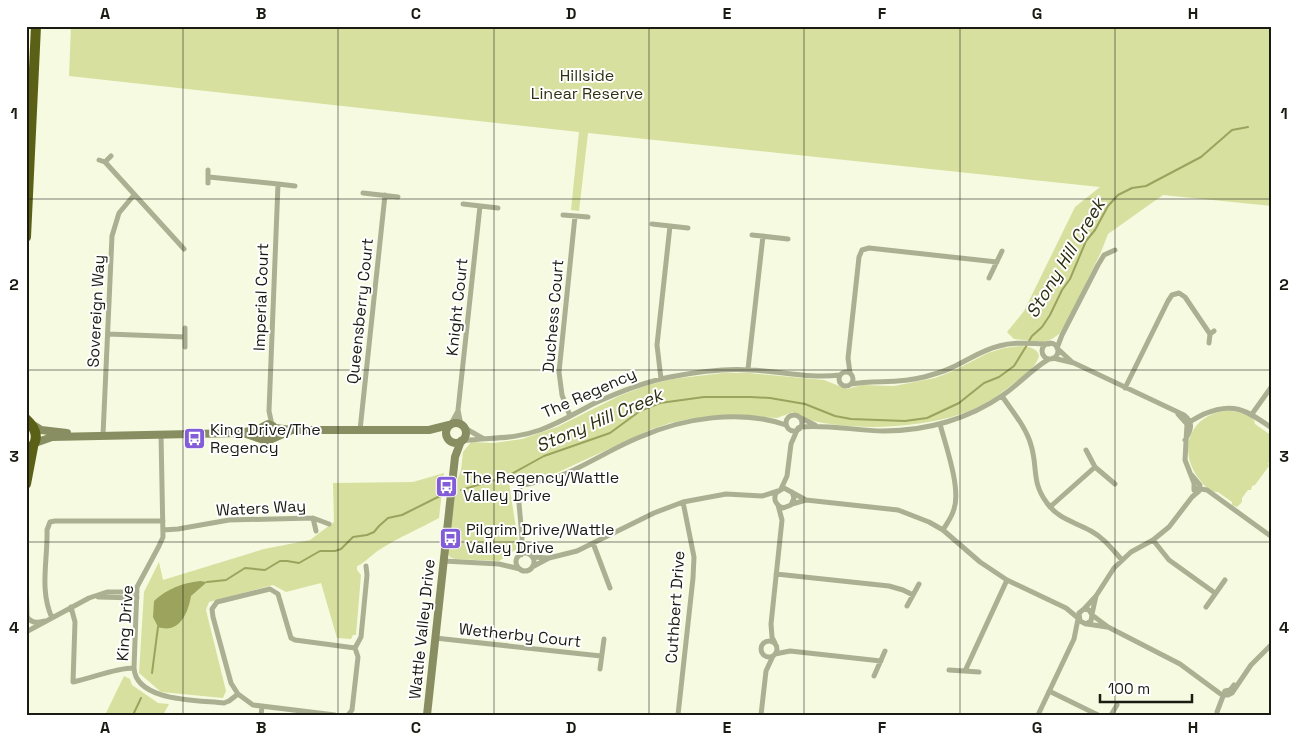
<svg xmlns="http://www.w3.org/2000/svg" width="1298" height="741" font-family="'Space Grotesk',sans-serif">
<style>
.green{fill:#d7e09f}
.water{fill:#9ba35d}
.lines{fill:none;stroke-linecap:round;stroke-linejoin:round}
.stream{stroke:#9ba35d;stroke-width:2}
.street{stroke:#acb092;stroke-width:5}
.secondary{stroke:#888e61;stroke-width:8}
.highway{stroke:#5a6016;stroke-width:10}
.grid{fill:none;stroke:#1a1b13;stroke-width:1;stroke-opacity:0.55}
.labels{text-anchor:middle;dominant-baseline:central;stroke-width:4;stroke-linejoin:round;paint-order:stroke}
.park-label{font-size:16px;fill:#2e3112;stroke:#fff}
.street-label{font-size:16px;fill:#1a1b13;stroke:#fff}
.poi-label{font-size:16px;fill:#1a1b13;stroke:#fff;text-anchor:start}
.water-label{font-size:18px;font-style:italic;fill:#2c2f0f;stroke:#fff}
.neatline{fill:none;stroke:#1a1b13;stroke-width:2}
.grid-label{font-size:16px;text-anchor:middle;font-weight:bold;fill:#1a1b13}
</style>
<rect width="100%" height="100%" fill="#f6fae1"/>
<path class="green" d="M71,26h1201v180l-109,-11 -55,39 -7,18 -34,70 -8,12 -7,5 -8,3 -30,-3 -7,-7 17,-21 51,-104 25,-20 -512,-54 -9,78 -8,-1 8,-78 -510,-56z
M1020,346c8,1 17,1 19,10 -3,12 -16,20 -25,27 -16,13 -34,25 -53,31 -40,14 -106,17 -147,7 -8,-1 -15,-6 -21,-9l-16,6 -46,-3 -41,4 -20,4 -18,6 -100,46 -17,4 -26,4 9,58 -1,8 -18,12 -44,-2 -5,-2 -4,-7 7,-59 8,-21 2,-18 8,-10 23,1 28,-4 35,-12 62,-31 26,-10 27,-7 51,-6h26l75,7 23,9 15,-4 32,1 41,-8 18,-7 35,-18 16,-5z
M1223,411c12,-1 22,2 31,9l1,4 17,12v25l-4,2 1,3 -14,19 -3,1 -1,4h-3l-6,8v4l-5,5 -5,-2v-3l-14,-10c-7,1 -14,-6 -18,-12 -22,-27 -13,-62 23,-69z
M444,473l-5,45c-20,11 -42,20 -60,32 -8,5 -14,13 -22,16v4l4,5 -5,60h-3l-2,4 -14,-1 -16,-55 -35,9 -13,-7 -64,17 -3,8 20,81 -3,7 -62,-6 -22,-19 5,-81 15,-30 4,18 101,-31 46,-9 24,-18 -1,-39 80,-1z
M124,676l6,3 2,6 26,18 11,1 -6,11h-58z"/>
<path class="water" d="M200,581l7,1 -16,14c-3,18 -12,38 -33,31l-5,-10 1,-16c13,-12 28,-18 46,-20z"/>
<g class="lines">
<path class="stream" d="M1029,341l3,-5 10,-9 8,-12 12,-25 8,-11 16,-38 9,-11 13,-24 10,-11 14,-7 14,-2 55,-29 31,-27 16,-3
M461,490l47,-14 36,-20 66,-23 30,-22 20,-8 44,-6h46l20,1 35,6 30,12 16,3 54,2 22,-3 32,-15 25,-20 15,-6 15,-11 13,-21
M207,582l19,-2 19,-12 20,2 15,-9h7l12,2 21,-12h15l6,-2 12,-12 14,-2 7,-3 5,-6 9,-8 14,-3 38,-19
M152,673l6,-46
M133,715l8,-17"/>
<path class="street" d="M99,160l6,2 79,87
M105,162l6,-6
M209,177l69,7
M208,183v-13
M363,193l35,4
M463,204l35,4
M563,215l25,2
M652,224l36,4
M752,235l36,4
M989,278l13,-27
M108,334l77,3
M1209,343l1,-9 4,-3
M1042 351a8 8 0 1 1 16 0a8 8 0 1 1-16 0Z
M185,347v-19
M1057,348l5,-13 36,-70 6,-10 11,-5
M1058,349l14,13
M1053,358l21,5 110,52c10,8 7,15 1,25
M748,369l15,-133
M839 379a7 7 0 1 1 14 0a7 7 0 1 1-14 0Z
M850,373l-2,-15 11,-101 3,-7 7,-2 128,14
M661,379l-4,-34 13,-119
M851,384c25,-4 47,0 73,-7 10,-3 20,-5 29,-10 15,-7 29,-17 46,-21 16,-5 33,-2 50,-2
M1125,388l43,-87 4,-6 7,-2 6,4 25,37
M1002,396c10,15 24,31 29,49 7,22 0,37 16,58 11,16 28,19 44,28 13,7 21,18 31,29
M1178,414l9,10 -2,36 9,23v7
M1252,414l20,-28
M786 423a8 8 0 1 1 16 0a8 8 0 1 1-16 0Z
M570,416l-8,-21 -3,-23 16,-156
M799,417l16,8
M451,424l7,-13
M940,424c6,23 21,64 14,85 -2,8 -7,14 -11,21
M1187,424c5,-4 11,-7 17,-10 30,-13 43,-3 68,14
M272,425l-3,-14 9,-227 17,2
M461,425l-3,-15 22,-204
M463,427l21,12
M800,427c28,-3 56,4 84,4 42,0 85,-12 119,-36 16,-11 29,-26 46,-36
M360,430l25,-235
M161,434l2,103 -4,9 -22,41 -3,81c2,34 65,32 90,35l5,-2 9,-7
M103,435l9,-199 7,-23 15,-18
M462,441c29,-4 50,-1 78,-11 20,-7 37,-18 55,-27 24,-11 49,-21 75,-26 26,-5 53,-9 80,-7 30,1 60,9 90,5
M1086,450l9,17 20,17
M1195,488l12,2 65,47
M781,489l6,-13 4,-32 7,-16
M792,492l2,6 -3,7 -8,3c-7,-3 -10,-8 -7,-15l8,-5 22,12
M792,504l14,-4 92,10 31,12 14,8 37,32 27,18 59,28 12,10
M1050,507l45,-40
M313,518l3,13
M163,530l15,-1 51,-9 84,-2 16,6
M1153,540l16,20 46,33
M593,543l17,45
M516 562a9 9 0 1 1 18 0a9 9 0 1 1-18 0Z
M521,555l1,-18 -4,-45 1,-4 4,-3c15,-3 30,-6 44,-12 25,-11 48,-26 73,-36 43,-19 101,-28 146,-12
M533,557l16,1
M444,561l55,3 21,5
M534,566l15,-8 28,-7 77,-38 29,-11 43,-8 36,2 16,-5
M26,569l1,48c4,6 11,6 17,4
M776,574l113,12 14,4 10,5
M98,597l39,1
M907,606l12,-22
M71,607l4,15 -2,60c20,-4 41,-14 61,-14
M1206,607l19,-27
M1084,609l5,1 3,5 -1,6 -5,3 -6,-3 -1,-8 5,-4 12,-13 18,-28 17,-16 22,-12 16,-13 23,-30 7,-6 1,-6 -10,-12
M1092,614l4,-18
M1092,615l16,12 72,37 42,31h6l4,-2 19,-28 21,-21
M52,618c-13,-28 -4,-59 -5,-88l3,-8 5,-1h108
M1087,624l20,3
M26,632l63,-34 18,-6h30
M435,638l166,18
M761 649a8 8 0 1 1 16 0a8 8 0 1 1-16 0Z
M775,643l-3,-6 -1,-13 11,-104 -4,-15
M355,648l6,-11 6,-62 -1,-9
M775,654l15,-3 91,10
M600,669l4,-30
M949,670l30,2
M965,671l42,-91
M874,676l11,-25
M1049,691l49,24
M1217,712l8,-21 5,-1 4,-5
M261,715l1,-8
M335,715l-82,-10 -15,-11 -7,-11 -18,-66 -1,-8 5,-7 53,-13 8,5 13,44 4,2 60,8
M348,715l4,-5 6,-53 -3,-9
M678,715l15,-137 1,-21 -11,-55
M761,715l5,-44 7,-15
M1038,715l36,-76 4,-20
M1111,715l6,-10"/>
<path class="secondary" d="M446 433a10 10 0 1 1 20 0a10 10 0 1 1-20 0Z
M33,425l8,5 26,3
M275,428l17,2h137l20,-5
M243,433l24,8 23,-10
M260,434l2,-7 6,-3 5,2 3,6
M35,443l17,-6 187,-4 22,-4
M427,715l28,-258 6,-16"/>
<path class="highway" d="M26,237l10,-211
M26,419c11,10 15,23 0,33
M26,484l7,-37"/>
</g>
<path class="grid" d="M183,26v689M338,26v689M494,26v689M649,26v689M804,26v689M960,26v689M1115,26v689M26,199h1246M26,370h1246M26,542h1246"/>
<defs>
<symbol id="bus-square" viewBox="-11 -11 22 22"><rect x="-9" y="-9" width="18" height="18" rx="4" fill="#835dd8" stroke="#fff"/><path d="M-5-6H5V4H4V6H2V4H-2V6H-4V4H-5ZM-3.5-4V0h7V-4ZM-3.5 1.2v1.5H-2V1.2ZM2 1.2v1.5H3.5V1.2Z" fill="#fff"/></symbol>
</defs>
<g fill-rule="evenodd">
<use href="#bus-square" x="182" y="426" width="25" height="25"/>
<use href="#bus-square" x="434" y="474" width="25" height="25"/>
<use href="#bus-square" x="438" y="526" width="25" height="25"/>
</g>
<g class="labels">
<g class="park-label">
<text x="587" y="75">Hillside<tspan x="587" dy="18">Linear Reserve</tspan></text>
</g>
<g class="street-label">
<text transform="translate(261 297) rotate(-88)">Imperial Court</text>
<text transform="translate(457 307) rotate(-84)">Knight Court</text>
<text transform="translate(96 311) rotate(-87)">Sovereign Way</text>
<text transform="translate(360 311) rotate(-84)">Queensberry Court</text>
<text transform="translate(553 316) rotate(-85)">Duchess Court</text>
<text transform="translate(589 393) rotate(-24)">The Regency</text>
<text transform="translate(261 508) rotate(-3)">Waters Way</text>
<text transform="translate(675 607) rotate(-86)">Cuthbert Drive</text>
<text transform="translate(125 623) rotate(-86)">King Drive</text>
<text transform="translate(422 629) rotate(-84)">Wattle Valley Drive</text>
<text transform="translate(520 635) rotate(6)">Wetherby Court</text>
</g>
<g class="poi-label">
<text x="210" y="429">King Drive/The<tspan x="210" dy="18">Regency</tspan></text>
<text x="463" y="477">The Regency/Wattle<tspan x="463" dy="18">Valley Drive</tspan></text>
<text x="466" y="529">Pilgrim Drive/Wattle<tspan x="466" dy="18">Valley Drive</tspan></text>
</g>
<g class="water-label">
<text transform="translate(1065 258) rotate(-59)">Stony Hill Creek</text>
<text transform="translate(599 420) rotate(-23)">Stony Hill Creek</text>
</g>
</g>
<rect width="1298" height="741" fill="none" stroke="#ffffff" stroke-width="55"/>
<path d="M1100 694v8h92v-8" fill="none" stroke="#1a1b13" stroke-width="2.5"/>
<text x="1108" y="694" font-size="15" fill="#1a1b13" stroke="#ffffff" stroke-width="4" paint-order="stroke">100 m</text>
<rect x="28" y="28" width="1242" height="686" class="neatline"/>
<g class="grid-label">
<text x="105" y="19">A</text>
<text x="261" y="19">B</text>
<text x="416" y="19">C</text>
<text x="571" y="19">D</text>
<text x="727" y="19">E</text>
<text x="882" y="19">F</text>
<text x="1037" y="19">G</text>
<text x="1193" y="19">H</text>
<text x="14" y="119">1</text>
<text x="1284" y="119">1</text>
<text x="14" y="290">2</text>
<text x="1284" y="290">2</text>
<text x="14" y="462">3</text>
<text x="1284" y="462">3</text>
<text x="14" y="633">4</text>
<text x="1284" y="633">4</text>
<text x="105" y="733">A</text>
<text x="261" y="733">B</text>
<text x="416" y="733">C</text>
<text x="571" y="733">D</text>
<text x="727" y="733">E</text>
<text x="882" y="733">F</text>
<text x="1037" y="733">G</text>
<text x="1193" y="733">H</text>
</g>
</svg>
